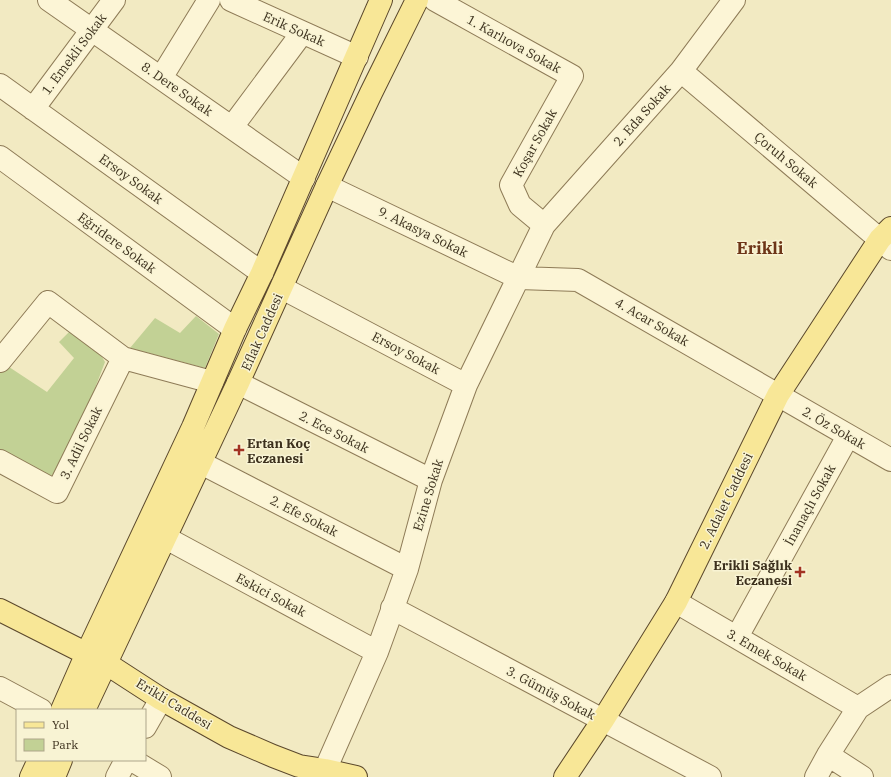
<svg xmlns="http://www.w3.org/2000/svg" width="891" height="777" font-family="'IBM Plex Serif',serif">
<style>
.green{fill:#c2d195}
.lines{fill:none;stroke-linecap:round;stroke-linejoin:round}
.minor-casing{stroke:#8e7b57;stroke-width:24}
.major-casing{stroke:#5b482c;stroke-width:24}
.minor{stroke:#fcf5d6;stroke-width:22}
.major{stroke:#f8e797;stroke-width:22}
.poi-dot{fill:#a23222;stroke:#f8f3d3;stroke-width:1.5}
.labels{text-anchor:middle;dominant-baseline:central;stroke-width:3;stroke-linejoin:round;paint-order:stroke}
.street-label{font-size:13px;fill:#3c301d;stroke:#f8f3d3}
.poi-label{font-size:13px;font-weight:bold;fill:#3c301d;stroke:#f8f3d3;text-anchor:start}
.district-label{font-size:17px;font-weight:bold;fill:#6d3518;stroke:#f8f3d3}
</style>
<rect width="100%" height="100%" fill="#f2eac2"/>
<path class="green" d="M196,316l23,18 -14,34 -75,-20 25,-30 25,15z
M73,328l26,24 6,10 -16,42 -35,69 -7,7 -47,-25v-83l6,-7 41,27 27,-34 -15,-16z"/>
<g class="lines">
<defs>
<path id="minor" d="M49,0l255,178
M231,0l126,57
M435,0l137,76 -61,109 9,20 24,20
M681,71l210,178
M161,78l48,-78
M0,85l262,188
M33,109l81,-109
M232,127l70,-94
M0,157l235,172
M327,186l192,92 59,2 313,180
M282,288l184,97
M0,361l48,-59 75,56 89,24
M238,383l193,97
M0,461l57,31 66,-134
M201,463l206,106
M166,538l211,114
M676,602l182,106
M392,608l318,169
M737,637l111,-201
M0,688l41,22
M145,727l16,-28
M828,755l34,22
M132,760l28,17
M117,777l9,-17
M322,777l55,-125 30,-83 24,-89 35,-95 78,-160 137,-154 53,-71
M816,777l12,-22 30,-47 33,-22"/>
<path id="major" d="M0,610l107,54 54,35 68,38 44,19 26,10 26,4 31,7
M62,710l25,-57 106,-226 42,-98 27,-56 119,-273
M84,710l154,-327 89,-197 44,-93 46,-93
M31,777l8,-17
M54,777l7,-17
M565,777l38,-57 73,-118 102,-207 102,-156 11,-11"/>
</defs>
<use href="#minor" class="minor-casing"/>
<use href="#major" class="major-casing"/>
<use href="#minor" class="minor"/>
<use href="#major" class="major"/>
</g>
<g class="poi-dot">
<path d="M237 444h4v4h4v4h-4v4h-4v-4h-4v-4h4z"/>
<path d="M798 566h4v4h4v4h-4v4h-4v-4h-4v-4h4z"/>
</g>
<g class="labels">
<g class="street-label">
<text transform="translate(294 29) rotate(24)">Erik Sokak</text>
<text transform="translate(514 44) rotate(29)">1. Karlıova Sokak</text>
<text transform="translate(74 54) rotate(-53)">1. Emekli Sokak</text>
<text transform="translate(177 89) rotate(35)">8. Dere Sokak</text>
<text transform="translate(642 115) rotate(-48)">2. Eda Sokak</text>
<text transform="translate(535 143) rotate(-61)">Koşar Sokak</text>
<text transform="translate(786 160) rotate(40)">Çoruh Sokak</text>
<text transform="translate(131 179) rotate(36)">Ersoy Sokak</text>
<text transform="translate(423 232) rotate(26)">9. Akasya Sokak</text>
<text transform="translate(117 243) rotate(36)">Eğridere Sokak</text>
<text transform="translate(652 322) rotate(30)">4. Acar Sokak</text>
<text transform="translate(262 332) rotate(-66)">Eflak Caddesi</text>
<text transform="translate(406 353) rotate(28)">Ersoy Sokak</text>
<text transform="translate(834 428) rotate(30)">2. Öz Sokak</text>
<text transform="translate(334 432) rotate(27)">2. Ece Sokak</text>
<text transform="translate(81 443) rotate(-64)">3. Adil Sokak</text>
<text transform="translate(428 495) rotate(-73)">Ezine Sokak</text>
<text transform="translate(726 501) rotate(-64)">2. Adalet Caddesi</text>
<text transform="translate(810 505) rotate(-61)">İnanaçlı Sokak</text>
<text transform="translate(304 516) rotate(27)">2. Efe Sokak</text>
<text transform="translate(271 595) rotate(28)">Eskici Sokak</text>
<text transform="translate(767 655) rotate(30)">3. Emek Sokak</text>
<text transform="translate(551 693) rotate(28)">3. Gümüş Sokak</text>
<text transform="translate(174 704) rotate(31)">Erikli Caddesi</text>
</g>
<g class="poi-label">
<text x="247" y="443">Ertan Koç<tspan x="247" dy="15">Eczanesi</tspan></text>
<text x="792" y="565" text-anchor="end">Erikli Sağlık<tspan x="792" dy="15">Eczanesi</tspan></text>
</g>
<g class="district-label">
<text x="760" y="248">Erikli</text>
</g>
</g>
<rect x="16" y="709" width="130" height="52" fill="#f8f3d3" stroke="#ada58a"/>
<rect x="24" y="722" width="20" height="6" fill="#f8e797" stroke="#ada58a"/>
<text x="52" y="729" font-size="12" fill="#3c301d">Yol</text>
<rect x="24" y="739" width="20" height="12" fill="#c2d195" stroke="#ada58a"/>
<text x="52" y="749" font-size="12" fill="#3c301d">Park</text>
</svg>
